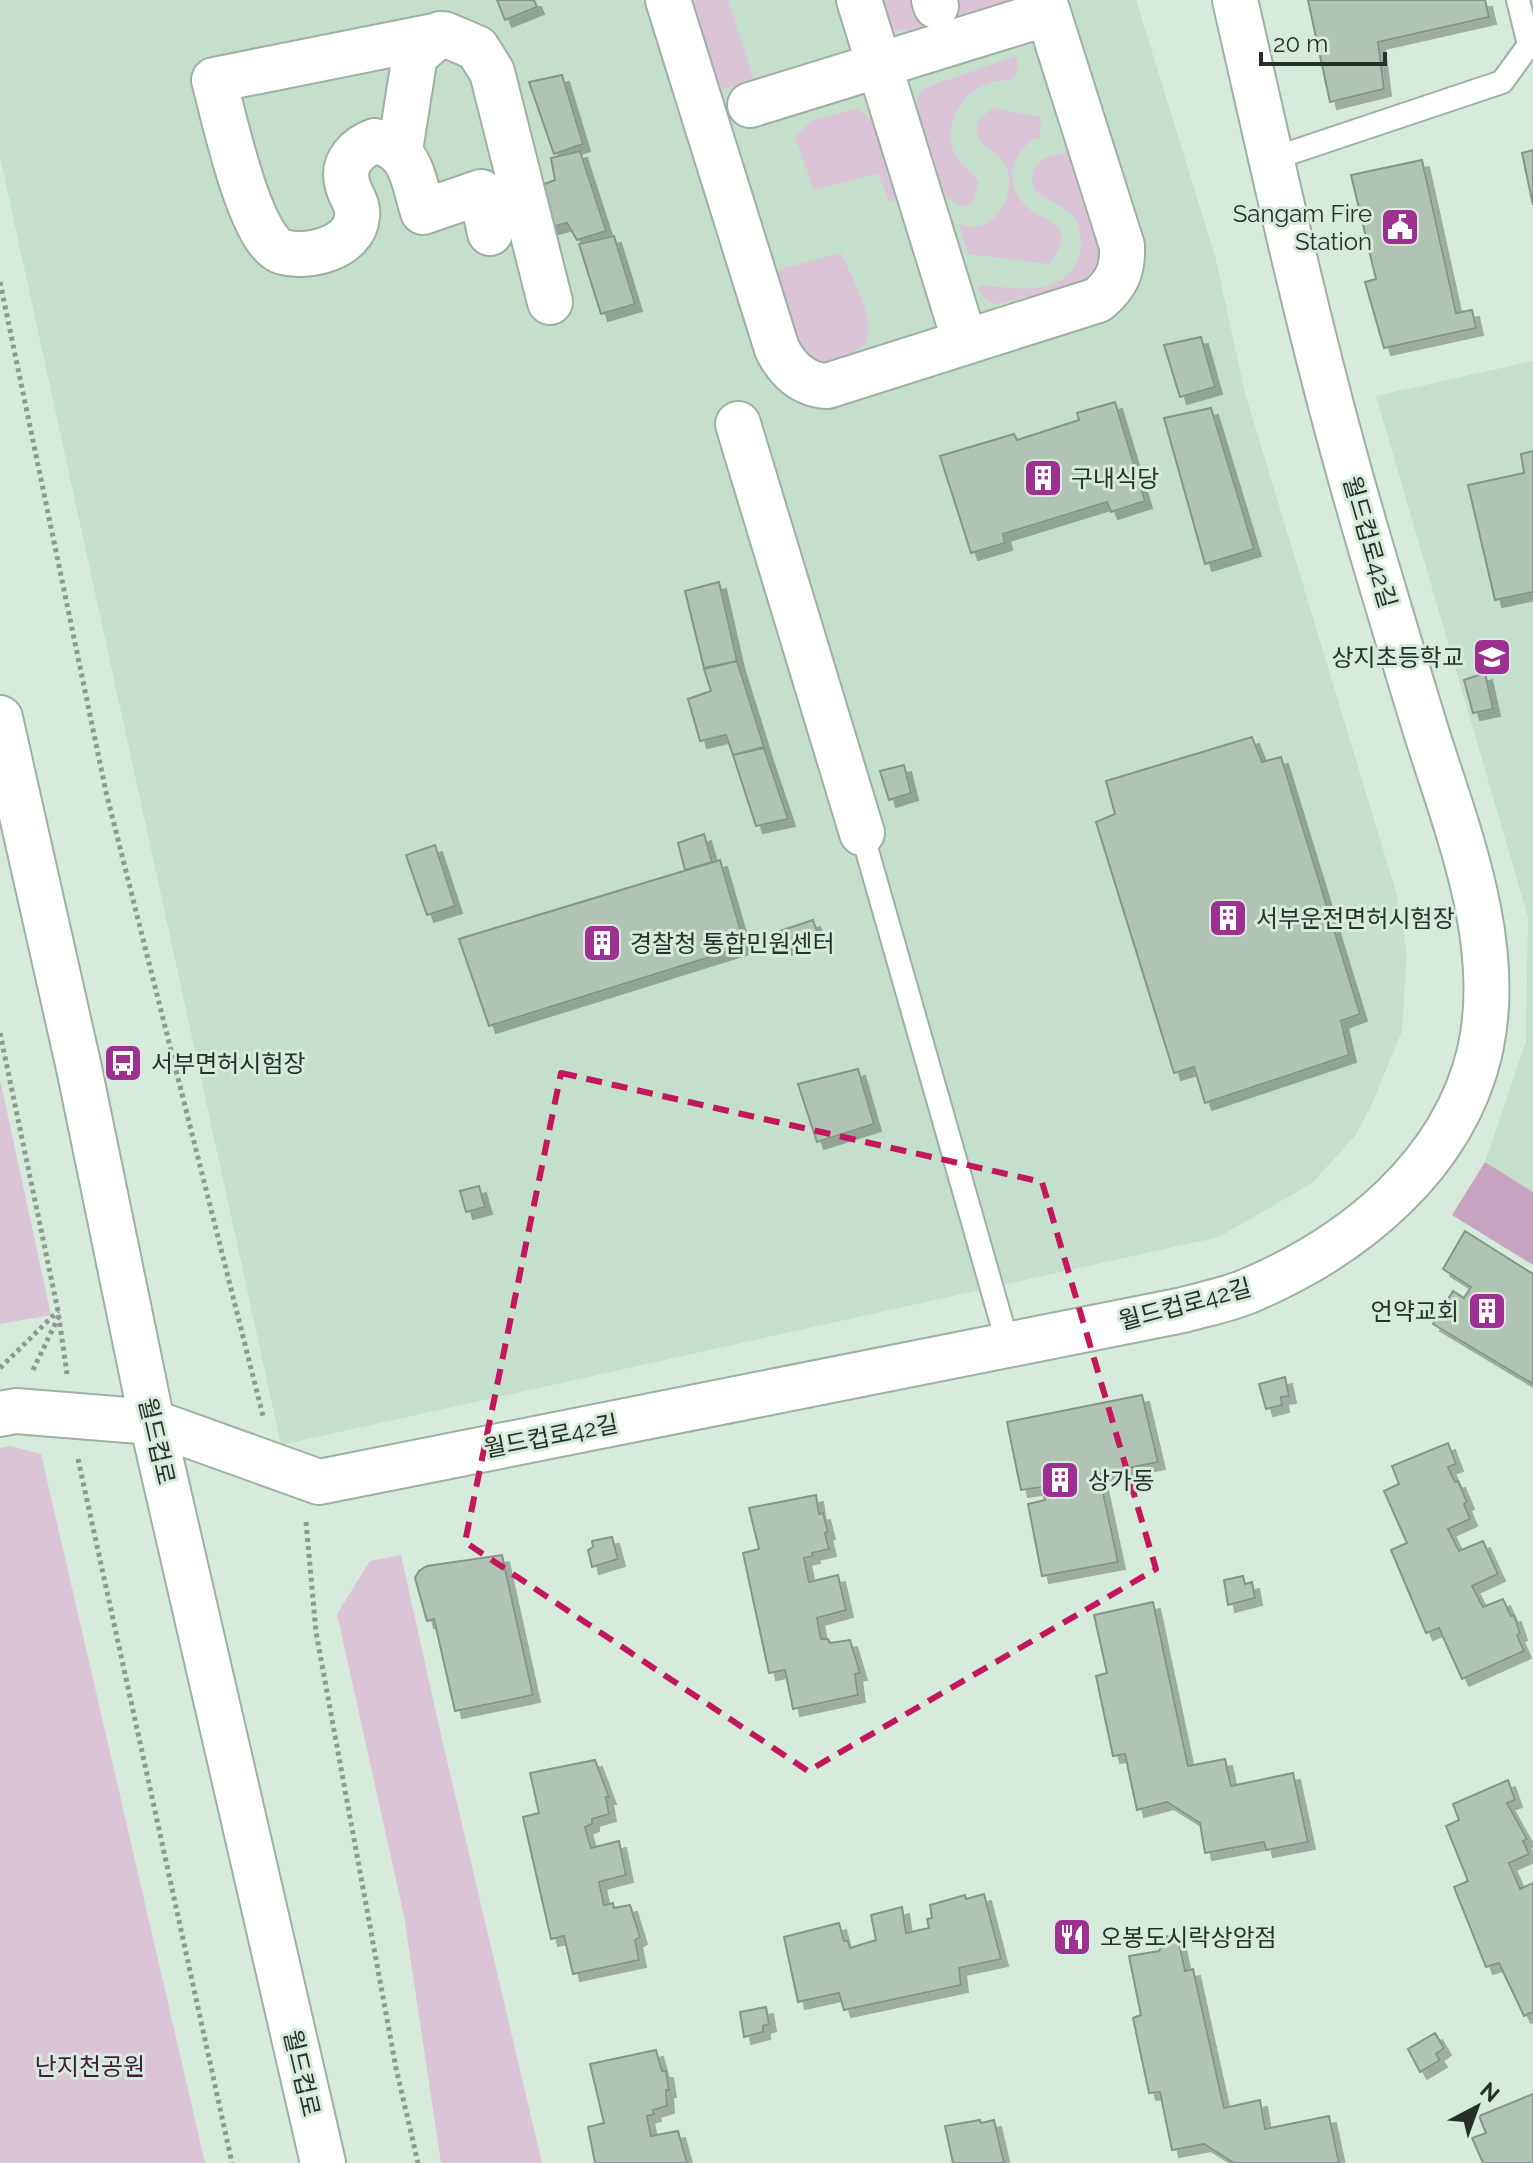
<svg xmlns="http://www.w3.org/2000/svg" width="1533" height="2163" font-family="Raleway,'Noto Sans KR',sans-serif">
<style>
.built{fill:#c5dfcd}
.green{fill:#dcc4d7}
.forest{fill:#c7a3c0}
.building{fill:#b0c3b5;stroke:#839689;stroke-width:2;filter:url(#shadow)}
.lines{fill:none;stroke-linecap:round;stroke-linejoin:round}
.lane-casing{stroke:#9db0a3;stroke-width:26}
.street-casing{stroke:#9db0a3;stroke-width:48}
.secondary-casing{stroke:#9db0a3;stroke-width:48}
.primary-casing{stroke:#9db0a3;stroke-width:48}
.path{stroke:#8c9b90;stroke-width:5;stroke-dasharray:4 4;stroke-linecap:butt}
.lane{stroke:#fff;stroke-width:22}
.street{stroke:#fff;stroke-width:44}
.secondary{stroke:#fff;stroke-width:44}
.primary{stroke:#fff;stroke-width:44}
.marked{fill:none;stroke:#c2185b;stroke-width:6;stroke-dasharray:16 10;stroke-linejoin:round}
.labels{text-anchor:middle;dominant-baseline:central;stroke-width:6;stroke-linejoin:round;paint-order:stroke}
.poi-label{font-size:24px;fill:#272f2a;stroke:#d7ebdc;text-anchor:start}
.street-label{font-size:24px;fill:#272f2a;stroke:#d7ebdc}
.park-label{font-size:24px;fill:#45193f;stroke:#d7ebdc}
</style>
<defs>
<filter id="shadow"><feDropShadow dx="7" dy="7" stdDeviation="0" flood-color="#0004"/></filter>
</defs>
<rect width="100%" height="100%" fill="#d7ebdc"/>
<path class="built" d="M0,0h1136l79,256 30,137 151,499 11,61 -5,78 -29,71 -18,34 -43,47 -93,54 -938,208 -281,-1288z
M1533,361v831l-48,-30 41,-121 2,-124 -152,-521z"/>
<path class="green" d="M688,0h40l26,80 -37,11z
M890,0h127l-100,36 -7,-6h-18l-7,-29z
M1016,56c3,9 3,17 -4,23 -9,2 -21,2 -30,7 -24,11 -40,44 -27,68 7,12 18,17 24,29l-6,19 -6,4h-7l-15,-11 -28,-86c-1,-11 1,-16 10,-22z
M858,108l16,15 24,76 -9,3 -11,-28 -64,16 -19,-53 16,-16z
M993,108l48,9 -1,21c-11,1 -18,11 -23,20 -12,20 0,43 18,55 6,4 16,7 22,13 10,10 0,32 -10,38l-79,-10 -9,-30c33,15 61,-31 46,-59 -6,-13 -25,-18 -28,-33 -2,-12 8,-18 16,-24z
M1074,152l32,104 -15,25 -93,23c-12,-2 -17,-7 -20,-19 34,2 82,15 99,-24 6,-13 5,-29 -2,-42 -10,-19 -49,-18 -42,-46 4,-18 27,-19 41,-21z
M841,253c9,21 43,78 19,95 -11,9 -29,12 -42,17l-23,-14 -25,-79z
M0,1079l51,236 -51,9z
M10,1446l31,8 164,709h-205v-715z
M401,1555l40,180 101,428h-101l-37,-247 -67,-302 33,-53z"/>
<path class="forest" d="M1485,1162l48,30v73l-81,-50z"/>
<path class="building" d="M497,0h37l3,7 -32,13z
M1308,0h177l4,17 -111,25 6,47 -54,13z
M562,75l21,69 -29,10 -25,-72z
M1533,150v55l-11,-52z
M580,151l26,80 -29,9 -10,-17 -16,4 -15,-40 19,-7 -4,-22z
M1422,160l34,153 16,-3 4,18 -92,20 -19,-66 11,-3 -25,-104z
M614,236l21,68 -34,10 -22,-70z
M1201,337l14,50 -35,10 -16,-52z
M1115,402l30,99 -34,11 -4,-10 -104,32 2,9 -34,10 -31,-97 74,-22 3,6 62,-20 -2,-7z
M1211,408l43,141 -49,15 -41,-146z
M1533,451v141l-38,8 -27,-115 56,-12 -3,-19z
M719,582l18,79 -33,7 -19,-77z
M737,661l27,86 -31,8 -7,-20 -26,6 -12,-42 23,-8 -7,-22z
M1485,673l8,36 -20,4 -9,-33z
M1252,737l10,25 19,-5 79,257 -19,7 8,34 -144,48 -11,-36 -20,6 -78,-251 19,-8 -9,-33z
M764,748l24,71 -32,7 -23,-71z
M904,765l7,28 -22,7 -9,-29z
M704,834l8,28 -27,8 -7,-27z
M435,845l20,61 -28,9 -21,-60z
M720,860l25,86 -256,80 -30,-87z
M813,920l6,17 -34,11 -5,-17z
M858,1069l16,55 -57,18 -19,-58z
M479,1186l6,21 -19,5 -6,-21z
M1465,1231l68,43v110l-100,-60 20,-33 11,7 7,-11 -28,-18z
M1285,1377l4,19 -8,1 1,8 -16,4 -7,-25z
M1142,1395l16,67 -59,12 19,88 -76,14 -14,-72 17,-4 -3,-13 -21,3 -14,-68z
M1448,1443l8,21 -8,3 7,15 3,-1 9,21 -3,2 6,15 -22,10 11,22 24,-10 15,33 -26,12 11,21 20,-8 8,17 3,-1 6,18 -3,2 7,16 -62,28 -23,-51 -13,5 -35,-83 16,-7 -23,-52 15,-7 -7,-18z
M816,1495l3,19 4,-1 5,19 -3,1 4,16 -17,4 1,3 -9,2 5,24 29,-7 8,35 -29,8 4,21h7l2,4 20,-3 10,33 -5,1 3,21 -65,14 -8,-39 -16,3 -26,-120 16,-4 -10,-41z
M612,1537l6,22 -26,8 -4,-17 5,-3 -1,-6z
M502,1555l31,140 -78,16 -21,-92 -7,2 -12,-43 4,-7 8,-5z
M1243,1576l2,8 7,-2 3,16 -27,7 -4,-25z
M1153,1602l35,164 37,-7 6,27 62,-13 15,69 -42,8 -2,-8 -59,11 -5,-30 -33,-21 -30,8 -12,-56 -12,2 -17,-80 11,-3 -13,-58z
M595,1760l14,37h-3l3,17 -17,5v5l-7,3 6,21 28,-7 7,34 -27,7 5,23 9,-2 1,5 16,-3 10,32 -5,3 4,20 -66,14 -9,-38 -13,3 -28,-122 16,-4 -9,-40z
M1508,1780l7,20 -8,3 20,36 -4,2 6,13 -20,9 11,26 13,-6v129l-9,4 -25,-53 -13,4 -32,-80 14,-6 -22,-55 13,-6 -6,-16z
M984,1894l17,65 -42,9 2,17 -117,25 -5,-17 -41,9 -14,-65 55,-14 5,18h4l2,7 26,-8 -5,-25 31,-8 4,26 23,-5 -2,-9 5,-1 -2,-13 35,-10 1,4z
M1167,1936l12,6 6,29 8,-2 31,139 36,-8 5,29 64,-13 10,47h-105l-30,-19 -32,6 -12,-58 -11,1 -16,-75 8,-3 -12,-59 30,-5z
M766,2007l3,17 -6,2v6l-19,5 -4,-25z
M1435,2033l9,15 -8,6 4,6 -20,12 -12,-23z
M656,2050l6,21h4l3,19h-3l1,16 -14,4 1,4 -7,2 4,20 27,-5 9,32h-92l-7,-36 16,-4 -14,-59z
M1533,2094v69h-50l-11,-25 14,-5 -7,-17z
M980,2120l1,3 13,-3 10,43h-51l-8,-37z"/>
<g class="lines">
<defs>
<path id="lane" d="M1272,159l230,-77 27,-37 -11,-45
M862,833l146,512"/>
<path id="street" d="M668,0l109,349c10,20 26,36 50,37l271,-86c19,-16 25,-30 24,-54l-78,-246
M859,0l106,342
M934,0l2,6
M750,105l298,-92
M400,150l14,-89 3,-7 23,-20
M490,233l-9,-41 -58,20c-10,-32 -11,-64 -48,-71 -17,6 -33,21 -28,41 2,13 12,21 10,35 -3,31 -49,42 -74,35 -33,-8 -60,-140 -69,-172l230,-46 33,14 15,24 58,230
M738,424l124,409
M152,1422l167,60 864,-172c21,-6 44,-10 65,-19 104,-44 205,-124 232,-240 24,-108 -23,-221 -55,-323 -26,-86 -53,-173 -77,-260 -43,-154 -77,-311 -113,-468"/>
<path id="secondary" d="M0,1414l16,-3 136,11"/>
<path id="primary" d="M0,718l79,350 73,354 171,741"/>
</defs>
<use href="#lane" class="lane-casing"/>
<use href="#street" class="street-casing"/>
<use href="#secondary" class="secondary-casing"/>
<use href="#primary" class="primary-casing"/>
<path class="path" d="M0,282l106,510 157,624
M0,1033l58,278 9,63
M0,1368l58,-57
M33,1370l25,-52
M78,1459l154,704
M306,1522l10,110 80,436 22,95"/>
<use href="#lane" class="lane"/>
<use href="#street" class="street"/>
<use href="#secondary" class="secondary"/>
<use href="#primary" class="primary"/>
</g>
<path class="marked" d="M561,1073l481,109 114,387 -348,202 -343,-229z"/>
<defs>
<symbol id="civic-square" viewBox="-11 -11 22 22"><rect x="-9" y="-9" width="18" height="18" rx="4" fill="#9d3090" stroke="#d7ebdc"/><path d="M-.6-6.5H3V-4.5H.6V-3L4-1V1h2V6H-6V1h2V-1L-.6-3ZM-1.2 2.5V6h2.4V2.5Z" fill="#fff"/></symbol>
<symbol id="building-square" viewBox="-11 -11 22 22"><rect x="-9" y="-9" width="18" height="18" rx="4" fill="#9d3090" stroke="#d7ebdc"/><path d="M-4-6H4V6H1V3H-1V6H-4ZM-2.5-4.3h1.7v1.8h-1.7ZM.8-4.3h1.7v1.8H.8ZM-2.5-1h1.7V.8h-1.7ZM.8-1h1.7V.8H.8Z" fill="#fff"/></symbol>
<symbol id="school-square" viewBox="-11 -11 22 22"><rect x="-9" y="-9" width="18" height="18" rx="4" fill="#9d3090" stroke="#d7ebdc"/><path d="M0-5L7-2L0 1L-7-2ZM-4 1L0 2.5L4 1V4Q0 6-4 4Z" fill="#fff"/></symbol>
<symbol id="bus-square" viewBox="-11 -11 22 22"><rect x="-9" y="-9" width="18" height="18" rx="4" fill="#9d3090" stroke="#d7ebdc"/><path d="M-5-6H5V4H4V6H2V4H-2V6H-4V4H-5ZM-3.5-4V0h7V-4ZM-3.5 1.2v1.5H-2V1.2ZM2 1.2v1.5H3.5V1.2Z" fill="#fff"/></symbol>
<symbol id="restaurant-square" viewBox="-11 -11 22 22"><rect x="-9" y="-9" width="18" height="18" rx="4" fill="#9d3090" stroke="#d7ebdc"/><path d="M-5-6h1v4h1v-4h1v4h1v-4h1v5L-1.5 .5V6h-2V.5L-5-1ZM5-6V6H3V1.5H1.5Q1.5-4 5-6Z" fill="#fff"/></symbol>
</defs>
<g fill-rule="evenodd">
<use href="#civic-square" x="1378" y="205" width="44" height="44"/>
<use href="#building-square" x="1021" y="456" width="44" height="44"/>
<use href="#school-square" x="1470" y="635" width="44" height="44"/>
<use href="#building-square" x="1206" y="896" width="44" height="44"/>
<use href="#building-square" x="580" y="921" width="44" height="44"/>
<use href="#bus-square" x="101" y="1041" width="44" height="44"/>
<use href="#building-square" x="1465" y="1289" width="44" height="44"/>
<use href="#building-square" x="1038" y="1458" width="44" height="44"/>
<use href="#restaurant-square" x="1050" y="1915" width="44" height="44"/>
</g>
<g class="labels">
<g class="poi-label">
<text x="1372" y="213" text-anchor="end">Sangam Fire<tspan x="1372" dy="28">Station</tspan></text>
<text x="1071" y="478">구내식당</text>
<text x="1464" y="657" text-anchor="end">상지초등학교</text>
<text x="1256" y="918">서부운전면허시험장</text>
<text x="630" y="943">경찰청 통합민원센터</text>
<text x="151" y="1063">서부면허시험장</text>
<text x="1459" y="1311" text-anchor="end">언약교회</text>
<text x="1088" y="1480">상가동</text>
<text x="1100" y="1937">오봉도시락상암점</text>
</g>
<g class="street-label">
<text transform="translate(1370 542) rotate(74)">월드컵로42길</text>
<text transform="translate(1185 1304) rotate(-15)">월드컵로42길</text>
<text transform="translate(551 1436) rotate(-11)">월드컵로42길</text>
<text transform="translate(157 1441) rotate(77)">월드컵로</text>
<text transform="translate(302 2073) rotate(77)">월드컵로</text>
</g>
<g class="park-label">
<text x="90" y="2066">난지천공원</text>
</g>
</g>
<g transform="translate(1477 2107) rotate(41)" stroke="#d7ebdc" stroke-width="6" paint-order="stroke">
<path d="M0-6L14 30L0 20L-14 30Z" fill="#272f2a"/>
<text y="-12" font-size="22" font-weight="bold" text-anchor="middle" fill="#272f2a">N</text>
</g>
<path d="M1261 52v12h124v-12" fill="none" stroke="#272f2a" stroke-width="4"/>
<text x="1273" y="52" font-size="24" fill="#272f2a" stroke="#d7ebdc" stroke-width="6" paint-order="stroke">20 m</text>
</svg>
